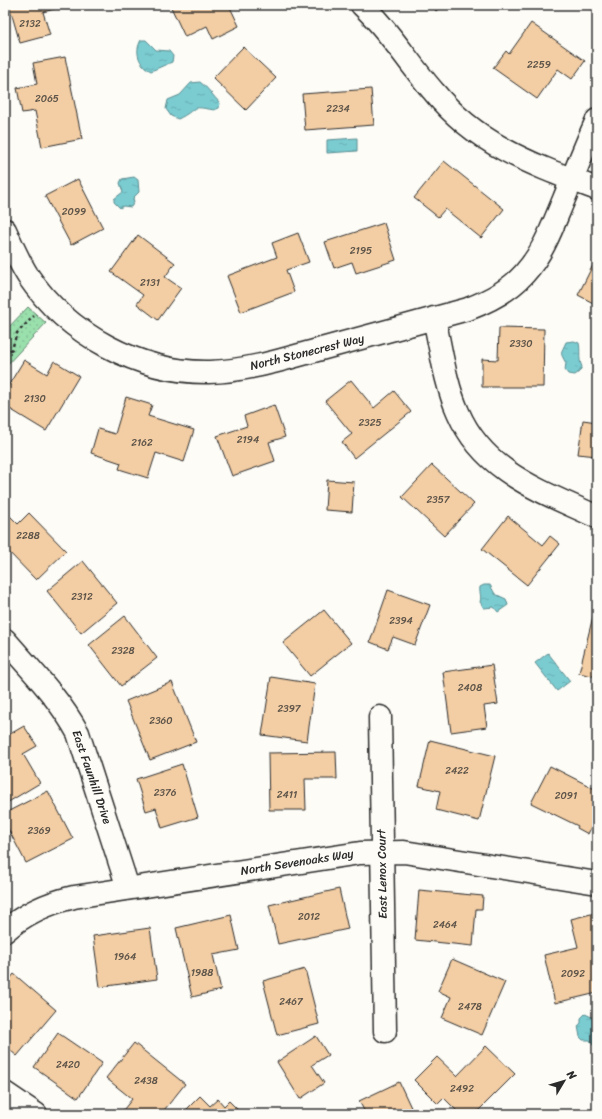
<svg xmlns="http://www.w3.org/2000/svg" width="602" height="1119" font-family="Sriracha,sans-serif">
<style>
.park{fill:url(#park-dots);stroke:#62866c}
.water{fill:url(#water-ripples);stroke:#5a8c8f}
.building{fill:#f3cda3;stroke:#2b2b2b}
.lines{fill:none;stroke-linecap:round;stroke-linejoin:round}
.street-casing{stroke:#2b2b2b;stroke-width:25}
.secondary-casing{stroke:#2b2b2b;stroke-width:25}
.path{stroke:#2b2b2b;stroke-width:2.5;stroke-dasharray:3 3;stroke-linecap:butt}
.street{stroke:#fdfcf7;stroke-width:22}
.secondary{stroke:#fdfcf7;stroke-width:22}
.labels{text-anchor:middle;dominant-baseline:central;stroke-width:3;stroke-linejoin:round;paint-order:stroke}
.number-label{font-size:10px;fill:#5d5449}
.street-label{font-size:12px;fill:#2b2b2b;stroke:#fdfcf7}
</style>
<defs>
<pattern id="park-dots" width="8" height="8" patternUnits="userSpaceOnUse"><rect width="8" height="8" fill="#9ae0ad"/><path d="M2 2h.1M6 6h.1" fill="none" stroke="#85c095" stroke-width="1.8" stroke-linecap="round"/></pattern>
<pattern id="water-ripples" width="26" height="14" patternUnits="userSpaceOnUse"><rect width="26" height="14" fill="#7accd1"/><path d="M2 4q2-2 4 0t4 0M15 11q2-2 4 0t4 0" fill="none" stroke="#6aafb4"/></pattern>
</defs>
<rect width="100%" height="100%" fill="#fdfcf7"/>
<filter id="ink" filterUnits="userSpaceOnUse"><feTurbulence type="fractalNoise" baseFrequency=".025" numOctaves="2"/><feDisplacementMap in="SourceGraphic" scale="8" xChannelSelector="R" yChannelSelector="G"/><feConvolveMatrix kernelMatrix="1 2 1 2 8 2 1 2 1" color-interpolation-filters="sRGB"/></filter>
<g filter="url(#ink)">
<path class="park" d="M28,307l18,16 -41,44v-36z"/>
<path class="water" d="M141,40h5l10,10 13,1 4,5 -1,6 -21,9c-12,-6 -17,-19 -10,-31z
M200,82c8,6 13,14 20,21l-1,5 -5,2c-26,-5 -15,-1 -36,9l-7,-3 -5,-7 2,-9 12,-5 11,-12z
M357,138v13l-30,2v-13z
M134,177l4,3 1,12 -6,6 1,4 -3,5 -8,-1 -3,2 -6,-6v-3l9,-7 -3,-9 2,-4z
M574,341l5,2c2,8 -1,15 3,24l-3,5 -4,3 -7,-1 -3,-4 1,-7c-7,-12 -5,-9 0,-21z
M484,585h6l5,9 11,5 2,6 -10,7 -4,-5 -10,1 -4,-6c2,-6 -1,-9 0,-15z
M548,653l22,28 -13,10 -22,-28z
M585,1014l9,4v7l3,4v15l-4,1 -3,-5h-7l-3,-3 -2,-11 3,-3v-5z"/>
<path class="building" d="M9,5h61l-27,7 7,23 -30,8z
M170,5h59l10,21 -26,13 -6,-13 -22,11z
M431,5h12l-7,6z
M531,23l54,38 -13,18 -14,-10 -21,30 -44,-31 13,-17 3,3z
M243,47l33,31 -30,32 -33,-32z
M65,57l17,82 -40,8 -7,-36 -13,2 -5,-25 20,-4 -4,-21z
M371,89l3,36 -69,5 -3,-36z
M444,161l60,48 -23,29 -36,-29 -7,8 -24,-19z
M78,179l25,49 -32,17 -26,-49z
M384,223l12,37 -40,13 -4,-11 -18,6 -9,-26z
M298,233l11,29 -23,8 8,22 -53,20 -14,-36 50,-19 -5,-14z
M138,235l37,28 -10,14 16,11 -23,32 -21,-16 6,-9 -32,-23z
M597,257v48l-19,-10z
M499,328l45,1 -1,58h-61v-28l16,1z
M24,360l23,14 7,-13 25,15 -33,55 -41,-25v-15z
M351,380l23,28 20,-17 17,21 -57,46 -12,-16 10,-8 -27,-33z
M126,397l26,8 -4,11 46,14 -10,32 -28,-9 -8,25 -29,-9 2,-6 -30,-10 7,-24 17,5z
M274,405l11,32 -16,5 6,19 -43,15 -15,-40 30,-10 -3,-10z
M583,420l14,2v34l-19,-2z
M432,465l42,39 -30,32 -42,-39z
M327,480l27,2 -2,30 -27,-2z
M6,512l12,12 11,-11 37,38 -30,29 -31,-32z
M508,516l35,29 7,-9 10,8 -33,41 -45,-36z
M83,561l34,42 -36,30 -34,-42z
M388,590l42,15 -15,40 -22,-8 -5,12 -18,-7z
M595,608h2v69l-18,-4z
M324,610l27,33 -41,33 -27,-33z
M125,616l32,42 -36,28 -32,-41z
M492,665l6,39 -14,2 3,21 -36,5 -8,-60z
M271,677l44,7 -8,57 -45,-6z
M172,682l24,60 -46,18 -24,-59z
M24,726l13,20 -14,8 17,29 -35,21v-67z
M430,740l65,16 -16,65 -43,-11 4,-19 -21,-5z
M336,752l1,27h-32l1,31h-37l-1,-57z
M182,764l16,53 -36,11 -6,-20 -10,3 -10,-32z
M550,766l47,24v25l-9,19 -11,-6 1,-2 -47,-23z
M48,791l25,48 -47,24 -21,-40v-10z
M339,889l9,40 -70,15 -9,-39z
M419,890l64,6 -1,13h-6l-3,37 -58,-6z
M595,913l2,8v72l-42,10 -11,-48 34,-8 -7,-28z
M231,915l8,35 -26,5 8,35 -29,7 -16,-69z
M150,928l7,51 -57,8 -7,-51z
M452,959l53,23 -23,53 -40,-17 9,-21 -13,-6z
M305,969l14,55 -42,11 -14,-54z
M14,974l42,36 -39,46 -12,-10v-61z
M58,1033l44,30 -24,35 -44,-31z
M316,1036l12,19 -16,10 12,18 -24,16 -23,-37z
M134,1043l51,41 -24,30h-41l12,-15 -26,-21z
M486,1046l29,28 -40,40h-15l-16,-16 -6,6 -24,-24 23,-23 20,19z
M399,1082l15,32h-48l-7,-13z
M200,1096l10,10 8,-7 6,7 5,-5 13,13h-60z"/>
<g class="lines">
<defs>
<path id="street" d="M5,230c7,16 14,32 23,46 39,58 111,97 181,96 38,-1 76,-13 112,-23 49,-13 98,-27 147,-40 21,-8 41,-18 56,-35 20,-22 29,-49 40,-75 11,-27 21,-53 33,-79
M434,318c7,31 11,65 24,94 26,61 84,79 139,105
M5,640c26,30 54,58 73,93l50,155
M380,717l5,314
M5,1093l31,21"/>
<path id="secondary" d="M362,5c28,26 47,59 72,87 44,54 100,73 163,97
M5,931c20,-18 43,-28 69,-34l286,-44 44,-1 193,31"/>
</defs>
<use href="#street" class="street-casing"/>
<use href="#secondary" class="secondary-casing"/>
<path class="path" d="M5,354l7,-5 5,-16 17,-17"/>
<use href="#street" class="street"/>
<use href="#secondary" class="secondary"/>
</g>
</g>
<g class="labels">
<g class="number-label">
<text x="30" y="24">2132</text>
<text x="539" y="65">2259</text>
<text x="47" y="99">2065</text>
<text x="338" y="109">2234</text>
<text x="74" y="212">2099</text>
<text x="361" y="251">2195</text>
<text x="150" y="283">2131</text>
<text x="521" y="344">2330</text>
<text x="35" y="399">2130</text>
<text x="370" y="423">2325</text>
<text x="248" y="440">2194</text>
<text x="142" y="443">2162</text>
<text x="438" y="500">2357</text>
<text x="28" y="536">2288</text>
<text x="82" y="597">2312</text>
<text x="401" y="621">2394</text>
<text x="123" y="651">2328</text>
<text x="470" y="688">2408</text>
<text x="289" y="709">2397</text>
<text x="161" y="721">2360</text>
<text x="457" y="771">2422</text>
<text x="165" y="793">2376</text>
<text x="287" y="795">2411</text>
<text x="566" y="796">2091</text>
<text x="39" y="831">2369</text>
<text x="309" y="917">2012</text>
<text x="445" y="925">2464</text>
<text x="125" y="957">1964</text>
<text x="202" y="973">1988</text>
<text x="573" y="974">2092</text>
<text x="291" y="1002">2467</text>
<text x="470" y="1007">2478</text>
<text x="68" y="1065">2420</text>
<text x="146" y="1081">2438</text>
<text x="462" y="1089">2492</text>
</g>
<g class="street-label">
<text transform="translate(307 352) rotate(-14)">North Stonecrest Way</text>
<text transform="translate(92 777) rotate(71)">East Faunhill Drive</text>
<text transform="translate(297 862) rotate(-9)">North Sevenoaks Way</text>
<text transform="translate(382 874) rotate(-91)">East Lenox Court</text>
</g>
</g>
<rect width="602" height="1119" fill="none" stroke="#fdfcf7" stroke-width="20"/>
<rect x="10" y="10" width="582" height="1099" fill="none" stroke="#2b2b2b" stroke-width="1.5" filter="url(#ink)"/>
<g transform="translate(564 1081) rotate(52)" stroke="#fdfcf7" stroke-width="3" paint-order="stroke">
<path d="M0-3L7 15L0 10L-7 15Z" fill="#2b2b2b"/>
<text y="-6" font-size="11" font-weight="bold" text-anchor="middle" fill="#2b2b2b">N</text>
</g>
</svg>
